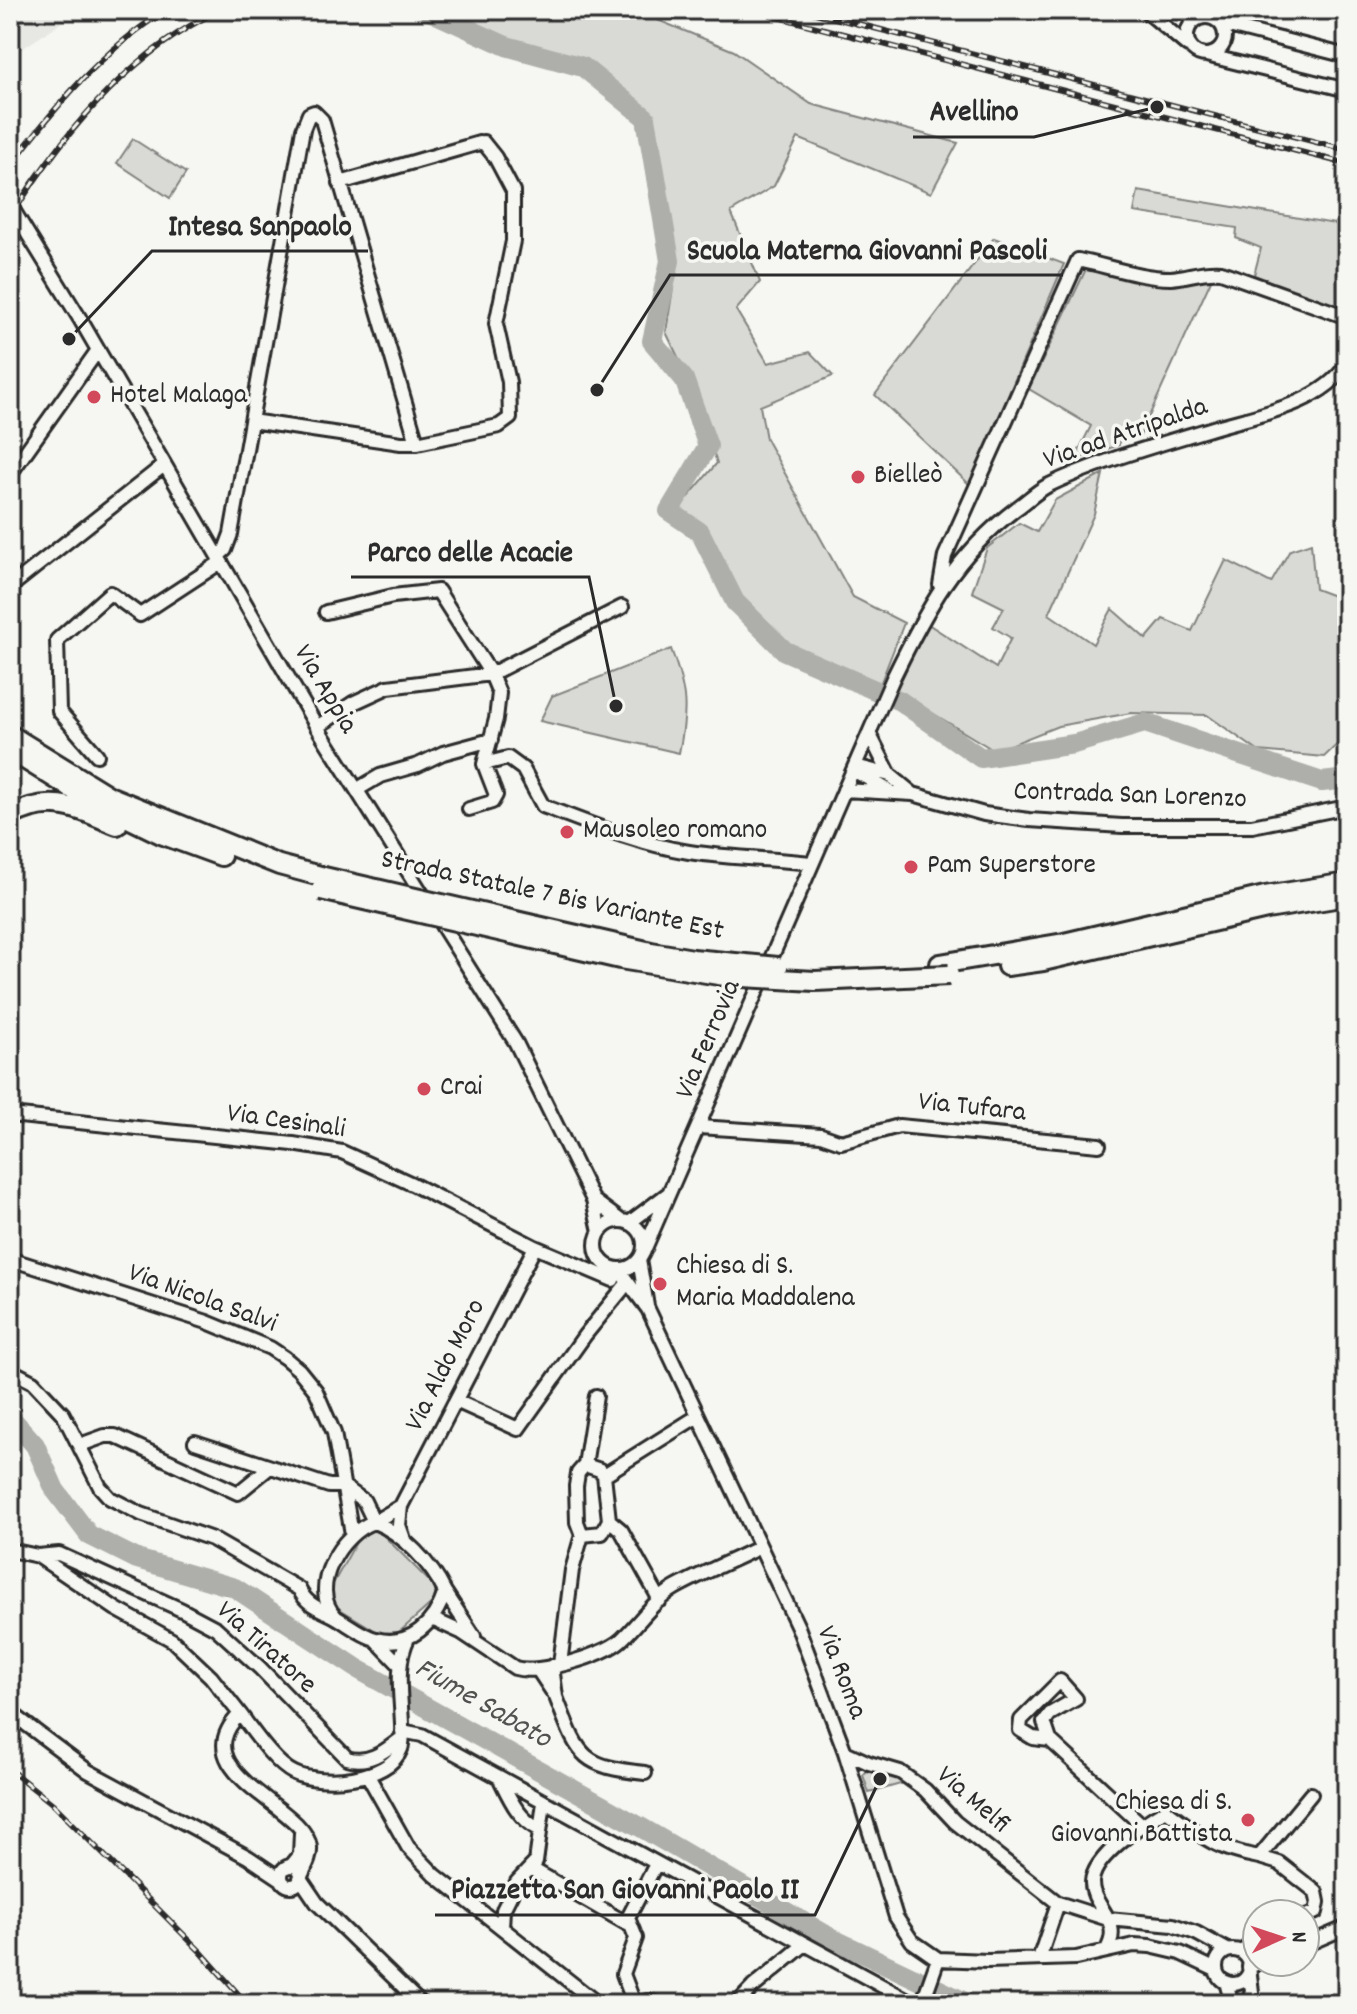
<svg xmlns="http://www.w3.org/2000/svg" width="1357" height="2014" font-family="Dekko,sans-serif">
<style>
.built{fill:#e7e7e3}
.green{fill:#d9d9d5;stroke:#828280;stroke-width:2}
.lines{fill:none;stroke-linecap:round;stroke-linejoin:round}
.river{stroke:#aeaeab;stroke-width:20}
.minor-casing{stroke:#2b2b2b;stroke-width:18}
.highway-casing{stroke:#2b2b2b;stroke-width:24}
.minor{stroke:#f6f6f2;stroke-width:12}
.highway{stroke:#f6f6f2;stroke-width:18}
.rail-casing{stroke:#2b2b2b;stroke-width:6}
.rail{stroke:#f6f6f2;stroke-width:3;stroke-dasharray:9;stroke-linecap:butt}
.highway-bridge-casing{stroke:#2b2b2b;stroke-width:24;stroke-linecap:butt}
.highway-bridge{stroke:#f6f6f2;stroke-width:18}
.poi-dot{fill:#d1495b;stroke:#f6f6f2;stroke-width:3}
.labels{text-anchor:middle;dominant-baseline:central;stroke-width:7;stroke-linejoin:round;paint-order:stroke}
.poi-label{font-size:28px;fill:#2b2b2b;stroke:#f6f6f2;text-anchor:start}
.street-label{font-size:28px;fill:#2b2b2b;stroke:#f6f6f2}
.water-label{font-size:30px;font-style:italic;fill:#525251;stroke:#f6f6f2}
.leader{fill:none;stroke:#2b2b2b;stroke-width:3}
.callout-dot{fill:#2b2b2b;stroke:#f6f6f2;stroke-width:3}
.callout-label{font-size:30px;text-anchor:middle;font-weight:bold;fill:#2b2b2b;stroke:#f6f6f2;stroke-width:7;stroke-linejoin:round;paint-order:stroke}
</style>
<rect width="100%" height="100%" fill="#f6f6f2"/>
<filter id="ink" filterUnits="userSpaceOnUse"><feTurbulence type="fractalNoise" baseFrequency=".0125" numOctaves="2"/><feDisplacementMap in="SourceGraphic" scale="16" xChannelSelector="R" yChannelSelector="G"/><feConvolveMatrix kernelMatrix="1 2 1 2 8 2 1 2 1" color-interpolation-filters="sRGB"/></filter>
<g filter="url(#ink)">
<path class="built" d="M10,10h70l-70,47z"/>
<path class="green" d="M438,10h195l101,41 77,53 147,39 -27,50 -133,-55 -24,48 -43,26 29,70 -24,28 32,53 42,-11 23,24 -73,30 6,33 87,158 51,26 -25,64 -90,-40 -49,-45 -36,-72 -27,-20 40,-47 -27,-81 -24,-50 11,-69 -28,-143 -62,-53 -66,-20z
M133,139l53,34 -16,25 -53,-35z
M1138,191l209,35v84l-93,-35 7,-27 -25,-10 1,-10 -103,-16z
M994,238l70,26 -94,221 -95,-90z
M1087,267l126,9 -73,160 -7,-2 -13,5 -1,6 -45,15 17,-34 -62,-37z
M1103,474l-9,40 -45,100 44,30 19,-35 34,30 17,-20 29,12 34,-71 45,23 19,-33 21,-7 4,46 32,12v134l-23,22 -66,-6 -51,-36 -76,-2 -73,13 -63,25 -99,-60 32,-67 68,44 15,-30 -18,-11 11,-19 -32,-16 15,-44 32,-25 18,9 18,-32z
M671,649c16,43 17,60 8,104l-139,-32 12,-25z
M375,1527l60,60v13l-38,34 -11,3 -56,-34 -1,-12 30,-54 7,-9z
M871,1767l33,16 -35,10 -6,-18z"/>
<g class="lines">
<path class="river" d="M427,10l79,36 77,21 63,51 24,143 -18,80 32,38 24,67 -39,65 31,21 35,70 50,49 115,50 81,57 93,-14 71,-21 177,59 25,-3
M10,1417l25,28 20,45 34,45 48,24 98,29 123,81 284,159 189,110 138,66"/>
<defs>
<path id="minor" d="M1145,10l43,36
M1180,10l20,7
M1187 36a19 19 0 1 1 38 0a19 19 0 1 1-38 0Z
M1221,24l126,32
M1206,55l141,35
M10,205l70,114 237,408 199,316 77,157 7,32
M251,421l150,22h16l82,-17 11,-8 -1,-36 -13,-58 17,-83v-50l-18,-34 -12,-15 -143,41
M10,474l88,-124
M218,556l7,-6 6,-16 72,-405 6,-15 5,-2 8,8 95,323
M940,585l5,-29 133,-296c30,6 62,18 93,18 17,-1 31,-8 50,-6l126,45
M10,587l154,-122
M326,612l67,-16 45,-5 53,83 8,19 -3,26 -12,45 12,31 -4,7 -23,7
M317,727l36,-24 35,-16 103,-13 131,-67
M869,733l21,42
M97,755l-38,-44 -2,-71 53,-47 30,22 81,-53
M484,764l24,-6 15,11 20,37c47,18 96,38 146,46 41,6 82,7 123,11
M855,766l35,9 23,19
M853,770l35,20
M358,789l22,-13 38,-11 25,-12 48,-13
M844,790l69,4 71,20 45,6 93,6h130l95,-19
M10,1115l283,29 49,8 70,32 123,63 78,33
M699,1127l122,8 20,7 58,-16 200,19
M593,1200l28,21
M596 1245a24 24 0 1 1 48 0a24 24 0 1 1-48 0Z
M629,1223l40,-30
M643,1253l250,-575c33,-68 62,-123 124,-170 10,-7 19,-16 30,-22 48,-24 114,-42 166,-58 44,-13 108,-23 134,-64
M10,1259l197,63 63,26 15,10 14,12 17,21 18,42 18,101
M639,1260l8,46
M608,1277l10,-8 30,40 150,318 47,125 51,165 16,24 26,18 50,2 88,-3 58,-13 16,1 30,7 36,17
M10,1370l23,12 30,32 37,73 10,11 31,16 71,25 87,50c7,15 19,19 33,26 14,7 28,20 44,24 34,9 59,-16 69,-47 -13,-27 -42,-59 -71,-70 -33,10 -67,67 -38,95
M456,1401l62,28 67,-94 40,-49
M195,1442l134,44h14
M80,1445l25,-9h10l123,57 32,-26
M604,1475l94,-59
M343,1486l21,15 10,21 27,-16
M609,1520l12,10 39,70
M582,1535l20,-2 7,-13 -5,-45 -4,-5 -15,-5
M405,1542l-6,-17 2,-19 134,-259
M10,1550l28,6 78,53 56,31 39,37 29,37
M38,1556l21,-2 123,56 34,18 44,40 87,90c22,7 38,-7 55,-20
M445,1592l29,44
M432,1619l29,13 54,36c23,7 88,-12 106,-28 18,-17 33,-40 54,-52 27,-15 57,-27 85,-41
M375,1639l25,26
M560,1664l12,-94 10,-35 -5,-13 -1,-36 2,-13 7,-8 11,-69
M538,1670l18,27 -4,-31
M556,1697c23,59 23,69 89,76
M10,1712l78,59 160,86 33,22
M402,1731l20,4 493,269
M1050,1740l-17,-2 -13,-8 1,-10 39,-39 16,18 -26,15 -6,8 6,18 92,85
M845,1752l24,11 31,9 25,18 30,32 103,81 50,16 65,6 23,8 31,17
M367,1774l41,73 27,28 163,129
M499,1777c11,22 19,42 41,53
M1259,1857l20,6 37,29 2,10 -2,10 -11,5
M291,1866l9,-11 1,-22
M281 1876a10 10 0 1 1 20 0a10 10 0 1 1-20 0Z
M530,1868l101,58
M301,1876c4,-9 10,-18 9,-29 -5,-42 -129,-74 -70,-133 13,17 35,50 54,59 27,13 95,8 107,-24 3,-8 1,-17 1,-25 -1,-28 -7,-60 6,-86
M300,1878l17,25 104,101
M502,1927l1,-17 14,-28 19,-20 8,-60
M1305,1945l42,-18
M1216 1967a17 17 0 1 1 34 0a17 17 0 1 1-34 0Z
M1106,1951c19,-30 -15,-44 -14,-69 1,-26 53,-60 74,-72 35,26 49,39 93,47l52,-63
M1241,1952l16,-12
M1039,1959l19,-56
M1226,1982l6,22
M634,2003l-11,-29 13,-36 -8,-20 28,-54
M633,2004l14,-3 12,3
M737,2004l16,-17 51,-42
M922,2004l16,-45
M1247,2004l5,-12 -3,-25 12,-5"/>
<path id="highway" d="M10,735l99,61 170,69 45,12
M10,750l77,48 74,36 60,22
M10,816c42,-22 66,-8 107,9
M940,964l124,-21 201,-47 82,-13
M1007,966l36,-5 224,-52 80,-13"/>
</defs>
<use href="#minor" class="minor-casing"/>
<use href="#highway" class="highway-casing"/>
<use href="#minor" class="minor"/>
<use href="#highway" class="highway"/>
<defs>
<path id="rail" d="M751,10l596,154
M804,10l543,140
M10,166c46,-60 91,-115 156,-156
M10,218c52,-84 120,-166 210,-208
M10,1770l43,34 148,148 46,52"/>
</defs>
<use href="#rail" class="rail-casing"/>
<use href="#rail" class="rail"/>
<defs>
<path id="highway-bridge" d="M324,877l327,75 42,7 85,8
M321,890l299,69 105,17 90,5 134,-6"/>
</defs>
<use href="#highway-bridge" class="highway-bridge-casing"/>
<use href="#highway-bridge" class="highway-bridge"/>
</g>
</g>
<g class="poi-dot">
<circle cx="94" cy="397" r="8"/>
<circle cx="858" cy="477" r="8"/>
<circle cx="567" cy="832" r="8"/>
<circle cx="911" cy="867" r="8"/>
<circle cx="424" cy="1089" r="8"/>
<circle cx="660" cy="1284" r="8"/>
<circle cx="1248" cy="1820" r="8"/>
</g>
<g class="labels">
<g class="poi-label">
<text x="110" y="397">Hotel Malaga</text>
<text x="874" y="477">Bielleò</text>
<text x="583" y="832">Mausoleo romano</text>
<text x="927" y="867">Pam Superstore</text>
<text x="440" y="1089">Crai</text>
<text x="676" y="1268">Chiesa di S.<tspan x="676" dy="32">Maria Maddalena</tspan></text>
<text x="1232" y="1804" text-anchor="end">Chiesa di S.<tspan x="1232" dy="32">Giovanni Battista</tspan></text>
</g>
<g class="street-label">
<text transform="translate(1126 435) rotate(-19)">Via ad Atripalda</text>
<text transform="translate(324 690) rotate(59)">Via Appia</text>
<text transform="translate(1130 797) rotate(2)">Contrada San Lorenzo</text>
<text transform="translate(552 897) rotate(12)">Strada Statale 7 Bis Variante Est</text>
<text transform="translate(710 1040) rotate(-67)">Via Ferrovia</text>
<text transform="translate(972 1109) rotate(6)">Via Tufara</text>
<text transform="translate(286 1123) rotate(8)">Via Cesinali</text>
<text transform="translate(202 1300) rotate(20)">Via Nicola Salvi</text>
<text transform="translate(447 1366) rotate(-63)">Via Aldo Moro</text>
<text transform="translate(265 1649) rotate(42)">Via Tiratore</text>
<text transform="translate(840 1673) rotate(69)">Via Roma</text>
<text transform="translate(972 1801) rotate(41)">Via Melfi</text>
</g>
<g class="water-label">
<text transform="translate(482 1705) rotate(30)">Fiume Sabato</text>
</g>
</g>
<path class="leader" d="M1157 107L1034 137H913M69 339L152 251H368M597 390L670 275H1063M616 706L589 577H351M880 1779L815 1915H435"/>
<g class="callout-dot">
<circle cx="1157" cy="107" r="8"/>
<circle cx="69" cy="339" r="8"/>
<circle cx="597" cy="390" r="8"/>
<circle cx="616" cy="706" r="8"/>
<circle cx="880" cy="1779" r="8"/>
</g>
<g class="callout-label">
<text x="974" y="120">Avellino</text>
<text x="260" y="235">Intesa Sanpaolo</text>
<text x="867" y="259">Scuola Materna Giovanni Pascoli</text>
<text x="470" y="561">Parco delle Acacie</text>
<text x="625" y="1898">Piazzetta San Giovanni Paolo II</text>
</g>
<rect width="1357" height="2014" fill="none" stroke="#f6f6f2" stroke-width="40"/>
<rect x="20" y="20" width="1317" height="1974" fill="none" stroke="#2b2b2b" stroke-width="3" filter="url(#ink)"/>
<g transform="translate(1281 1938) rotate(87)"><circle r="38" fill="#f6f6f2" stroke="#a5a5a2" stroke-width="2"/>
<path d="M0-6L14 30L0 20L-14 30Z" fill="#d1495b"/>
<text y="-12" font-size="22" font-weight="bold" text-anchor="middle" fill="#2b2b2b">N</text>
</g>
</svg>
